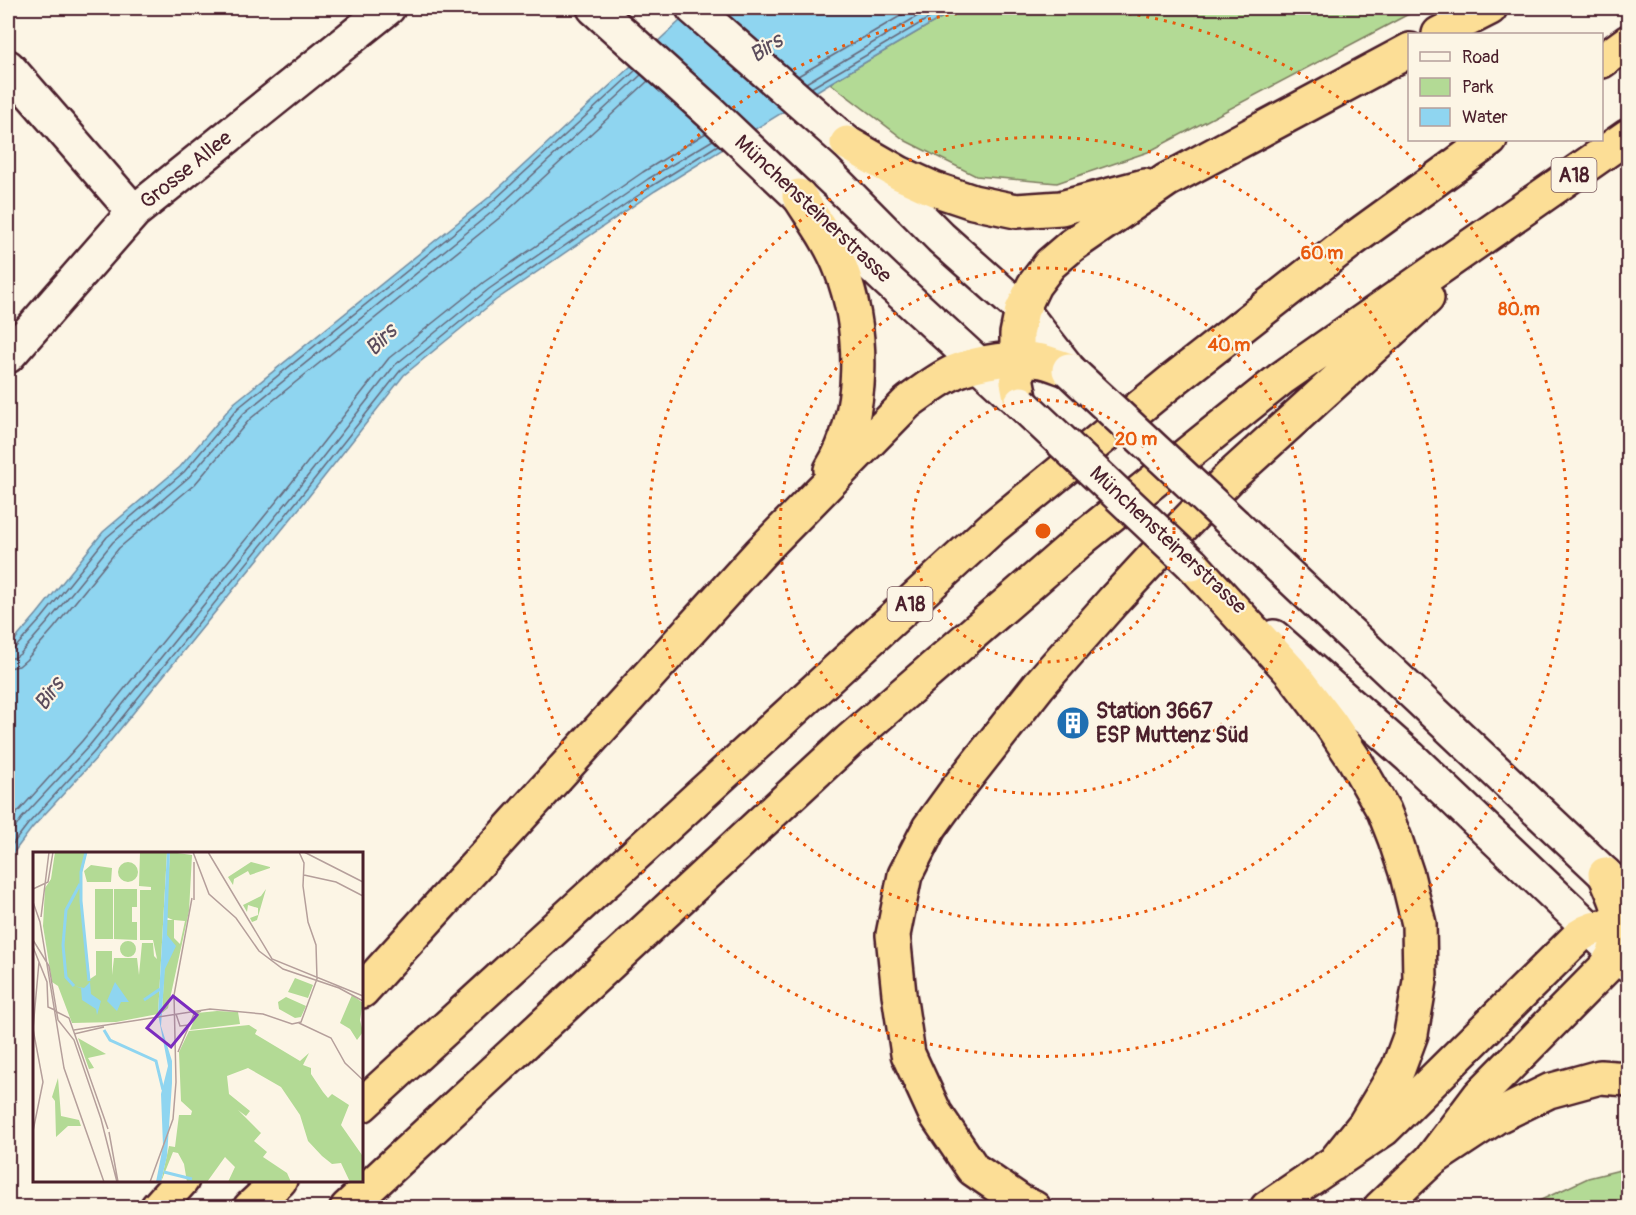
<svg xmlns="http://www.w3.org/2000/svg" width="1636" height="1215" font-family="Pangolin,sans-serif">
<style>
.green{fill:#b3da95;stroke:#7e7c60;stroke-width:1.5}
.water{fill:#8fd5f0;stroke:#738ca1;stroke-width:1.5}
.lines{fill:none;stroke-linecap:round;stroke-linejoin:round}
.shore{stroke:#66687a;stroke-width:1.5}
.minor-casing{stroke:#4a1f2b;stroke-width:38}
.secondary-casing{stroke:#4a1f2b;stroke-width:38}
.motorway-casing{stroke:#4a1f2b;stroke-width:38}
.minor{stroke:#fcf5e5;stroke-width:33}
.secondary{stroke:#fcf5e5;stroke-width:33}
.motorway{stroke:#fcde96;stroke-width:33}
.secondary-bridge-casing{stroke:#4a1f2b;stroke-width:38;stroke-linecap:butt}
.secondary-bridge{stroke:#fcf5e5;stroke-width:33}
.ring{fill:none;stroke:#e8590c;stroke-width:3;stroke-dasharray:3 6}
.labels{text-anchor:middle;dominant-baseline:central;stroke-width:4.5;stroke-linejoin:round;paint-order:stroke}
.shield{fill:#fcf5e5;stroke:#7f5f63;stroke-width:1.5}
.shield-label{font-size:20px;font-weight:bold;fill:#4a1f2b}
.street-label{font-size:21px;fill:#4a1f2b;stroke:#fcf5e5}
.poi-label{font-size:21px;font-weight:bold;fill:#4a1f2b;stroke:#fcf5e5;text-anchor:start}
.water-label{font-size:22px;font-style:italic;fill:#5b4c5c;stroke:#fcf5e5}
.inset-river{fill:none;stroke:#8fd5f0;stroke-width:3}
.inset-road{fill:none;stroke:#b59f9b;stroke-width:1.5}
.view{fill:#7b2cbf;fill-opacity:0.15;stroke:#7b2cbf;stroke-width:3}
.inset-edge{fill:none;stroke:#4a1f2b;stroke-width:3}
.centre{fill:#e8590c;stroke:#fcf5e5;stroke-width:3}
.ring-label{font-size:18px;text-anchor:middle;font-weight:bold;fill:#e8590c;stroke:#fcf5e5;stroke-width:4.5;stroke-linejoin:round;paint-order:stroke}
</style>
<rect width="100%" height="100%" fill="#fcf5e5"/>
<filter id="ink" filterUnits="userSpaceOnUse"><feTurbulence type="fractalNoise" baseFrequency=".0167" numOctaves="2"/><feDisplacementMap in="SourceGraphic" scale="12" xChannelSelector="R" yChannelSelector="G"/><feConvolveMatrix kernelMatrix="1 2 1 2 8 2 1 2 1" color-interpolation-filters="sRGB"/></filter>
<g filter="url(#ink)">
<path class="green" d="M958,8h462l-272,144 -91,31 -81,-7 -70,-35 -76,-58z
M1628,1168v39h-102l62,-29z"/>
<path class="water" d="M694,8h264l-128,75 -175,108 -159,109 -92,75 -102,130 -203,250 -67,73 -24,32v-212l29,-34 66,-82 77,-65 54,-64 254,-205z"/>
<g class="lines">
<path class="shore" d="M798,76l116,-68
M806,83l125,-75
M811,88l135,-80
M8,651l6,-2 28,-31 65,-81 77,-65 54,-64 254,-206 144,-132
M8,658h6l6,-4 28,-32 65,-80 76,-65 55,-64 253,-205 144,-133
M8,668l11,-2 7,-6 28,-32 65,-80 76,-64 55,-65 253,-204 145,-134
M8,823l74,-82 203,-250 104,-133 95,-76 159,-110 63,-39
M8,838l14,-20 67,-72 203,-250 103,-131 94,-76 159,-110 65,-39
M8,850l20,-26 67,-73 202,-250 103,-130 93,-76 159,-109 66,-41"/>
<defs>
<path id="minor" d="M8,67l126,145
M8,356l126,-144 254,-204"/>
<path id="secondary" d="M594,8l117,105 175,166 135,124
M693,8l154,135 94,95 81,72 47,60
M1235,525l390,368
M1274,637l136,120 218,208"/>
<path id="motorway" d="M1439,34l51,-26
M1602,61l26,-19
M847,143l52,30 35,16 39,13 43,9 45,-3 84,-22
M799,196c15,24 32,46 42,73 23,60 25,145 -10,201
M1021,403l-4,-21v-48l5,-24 12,-25 16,-21 21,-18 96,-66 243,-130
M1192,564l99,108 39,51 24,36 30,52 11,28 12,36 12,49 1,57 -9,53 -13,35 -33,55 -32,40
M362,991l398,-438 147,-150c15,-11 30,-23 47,-31 27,-11 60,-16 88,-11 9,2 18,6 27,9
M362,1105l631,-578 180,-147 179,-140 138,-100
M1431,1160l49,-65 126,-128c24,-37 16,-55 -1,-93
M157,1208l25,-28
M250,1208l30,-28
M347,1208l502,-467 235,-204 198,-159 346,-242
M1034,1208l-13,-6 -48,-33 -38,-56 -27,-59 -9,-60 -6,-59 12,-60 24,-47 29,-40 81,-103 74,-84 63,-68 54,-56 197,-179
M1267,1208l117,-79 195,-193c16,-11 31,-12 49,-6
M1380,1208l51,-48 65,-43 53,-26 51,-14 28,2"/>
</defs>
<use href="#minor" class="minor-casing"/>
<use href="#secondary" class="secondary-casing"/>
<use href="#motorway" class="motorway-casing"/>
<use href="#minor" class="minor"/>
<use href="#secondary" class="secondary"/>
<use href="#motorway" class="motorway"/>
<defs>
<path id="secondary-bridge" d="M1069,370l166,155
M1021,403l171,161"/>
</defs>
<use href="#secondary-bridge" class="secondary-bridge-casing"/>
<use href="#secondary-bridge" class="secondary-bridge"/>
</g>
</g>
<g class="ring">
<circle cx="1043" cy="531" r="131"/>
<circle cx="1043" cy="531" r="263"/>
<circle cx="1043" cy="531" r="394"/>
<path d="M1084 8A525 525 0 1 1 1002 8"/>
</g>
<defs>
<symbol id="building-disc" viewBox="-11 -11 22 22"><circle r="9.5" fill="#1f6fb2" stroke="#fcf5e5"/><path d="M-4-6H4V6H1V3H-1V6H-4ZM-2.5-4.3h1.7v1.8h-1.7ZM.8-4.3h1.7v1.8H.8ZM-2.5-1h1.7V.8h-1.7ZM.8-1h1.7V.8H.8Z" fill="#fff"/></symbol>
</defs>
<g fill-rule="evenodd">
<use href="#building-disc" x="1054" y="704" width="38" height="38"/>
</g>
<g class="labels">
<g class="shield">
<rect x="1551.5" y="158" width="45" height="34" rx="4.5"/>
<rect x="887.5" y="587" width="45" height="34" rx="4.5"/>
</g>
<g class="shield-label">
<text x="1574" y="175">A18</text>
<text x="910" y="604">A18</text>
</g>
<g class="street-label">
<text transform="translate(186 170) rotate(-39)">Grosse Allee</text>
<text transform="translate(813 209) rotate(43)">Münchensteinerstrasse</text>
<text transform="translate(1168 540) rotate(43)">Münchensteinerstrasse</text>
</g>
<g class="poi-label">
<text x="1096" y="711">Station 3667<tspan x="1096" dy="24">ESP Muttenz Süd</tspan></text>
</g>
<g class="water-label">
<text transform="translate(766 48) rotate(-34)">Birs</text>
<text transform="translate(381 340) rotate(-45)">Birs</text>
<text transform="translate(49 694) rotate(-54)">Birs</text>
</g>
</g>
<g transform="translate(33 852)">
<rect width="330" height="330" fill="#fcf5e5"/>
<path d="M22,0h32l-5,20 -1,29 9,78 6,-4v-24h16v24l2,-17h23l2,17 3,-32h11l1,13 3,3 -4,-19h-13v-50h11v-3l-12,-1 1,-34h27l-9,162 -42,8 -44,1 -14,-37 -6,-4 -9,-56 2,-38 6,-9zM137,0l22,3 -3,56 -21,97 -6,5 5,-93h6l-7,-3zM141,68l11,1 -5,23 -6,-6zM218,10l19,5v1l-20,7 -2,-4 -14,8 -1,6 -5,-8zM85 20a10 10 0 1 1 20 0a10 10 0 1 1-20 0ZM58,13l21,3 -1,14h-24l-3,-11zM62,37h18v50h-18zM81,37h23v18h-5v15h5v18l-23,-1zM233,37l-9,31 -5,2 -2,-4 8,-3v-7l-10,-3 -1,7 -4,-7 18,-9zM87 97a8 8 0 1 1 16 0a8 8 0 1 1-16 0ZM262,126l18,7 -5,13 -20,-6zM319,143l11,8 -3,17 3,12 -6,8 -7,-11 -10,-6zM253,145l20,9 -5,11 -6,1 -16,-9 -1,-7zM184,159l21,1 2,12 -50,6 7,-17zM216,173l8,5 -2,4 45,27 9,-8 -6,12 8,3v6l12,18 5,6 4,-4 17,11 -8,20 21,30 1,27h-13l-9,-19 -9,1 -10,-8 -14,-15 -8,-26 -19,-28 -33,-19 -21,8 2,18 21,17 -4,5 -8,-6 23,23 -7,8 13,11 -4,5 24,16 4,9h-63l7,-15 -10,-10 -18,25h-20l-3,-18 -6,-11 -5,-1 -12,30 8,-36 6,1 4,-32h12l1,-4 -11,-10 -2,-49 10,-21zM45,186l28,16 -18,4 6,10 -5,1zM25,226l3,38 18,4 2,6h-13l-12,11 -1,-36 -3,-4z" fill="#b3da95" fill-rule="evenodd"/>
<path d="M134,0h3l-3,83 9,11 -11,23 -4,57 11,35v22l-5,73 -6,26h-5l7,-36 -2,-52 7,-28 -10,-52zM57,130l1,12 10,7 -4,14 -1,-6 -14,-9 -1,-12 -7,-2 10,2zM82,130l14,20h-8l-4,9 -10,-10z" fill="#8fd5f0"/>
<path class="inset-river" d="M53,0l-5,20v29l8,80M41,134l-8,-9 -3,-32 3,-35 14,-26M111,148l16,-11M71,178l6,10 46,21 7,29M131,320l28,7"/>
<path class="inset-road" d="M160,0l16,42 27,24 23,33 24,18 56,19 24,13M175,0l64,107 91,37M271,0l59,30M271,23l32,7 27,14M0,37l15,-7 5,-30M161,48v-38M0,50l7,20 24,146 40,114M8,65l8,-65M0,88l16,26 9,54 16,20 27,79 16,63M0,95l14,35 1,25 9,4M22,159l14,7 39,111M143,162l4,12 9,-1M266,171l32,15 14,25 18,17M41,178l136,-21 53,5 29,10 9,-2 16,-43 -1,-34 -8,-23 -5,-36 1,-23 -5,-11M41,182l30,-7M145,200l16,-38 7,-3M0,279l10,-49 -10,-53 6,-67M76,280l9,50M117,330l23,-63 3,-37 -2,-87 18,-97"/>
<path class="view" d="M140,144l24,19 -26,32 -24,-19z"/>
<rect width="330" height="330" class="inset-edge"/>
</g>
<circle cx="1043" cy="531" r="9" class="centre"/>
<g class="ring-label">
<text x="1322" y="259">60 m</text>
<text x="1519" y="315">80 m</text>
<text x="1229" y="351">40 m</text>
<text x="1136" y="445">20 m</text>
</g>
<rect width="1636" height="1215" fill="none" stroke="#fcf5e5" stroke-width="30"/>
<rect x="15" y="15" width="1606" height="1185" fill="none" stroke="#4a1f2b" stroke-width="2" filter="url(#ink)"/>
<rect x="1408" y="33" width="195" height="108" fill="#fcf5e5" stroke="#b59f9b" stroke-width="1.5"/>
<rect x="1420" y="52" width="30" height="9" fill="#fcf5e5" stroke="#b59f9b" stroke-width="1.5"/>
<text x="1462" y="63" font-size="18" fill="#4a1f2b">Road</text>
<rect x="1420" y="78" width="30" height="18" fill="#b3da95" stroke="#b59f9b" stroke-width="1.5"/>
<text x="1462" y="93" font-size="18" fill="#4a1f2b">Park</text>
<rect x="1420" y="108" width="30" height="18" fill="#8fd5f0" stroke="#b59f9b" stroke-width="1.5"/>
<text x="1462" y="123" font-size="18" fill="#4a1f2b">Water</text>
</svg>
